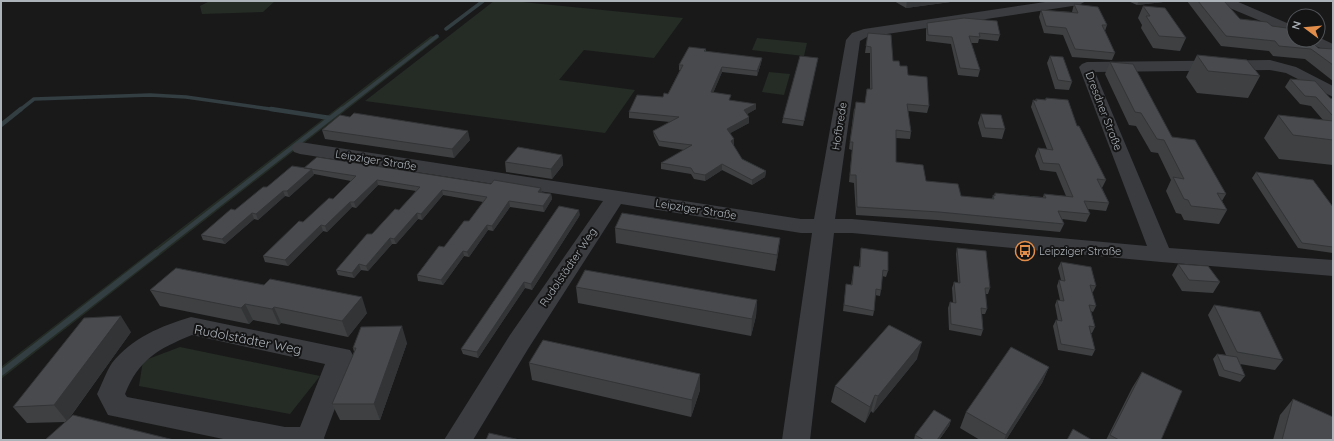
<svg xmlns="http://www.w3.org/2000/svg" width="1334" height="441" font-family="Quicksand,sans-serif">
<style>
.green{fill:#252c25}
.lines{fill:none;stroke-linecap:round;stroke-linejoin:round}
.stream-far2{stroke:#333e42;stroke-width:3.5}
.stream-far1{stroke:#333e42;stroke-width:4.5}
.stream{stroke:#333e42;stroke-width:6}
.minor{fill:#3a3c3f;fill-rule:evenodd}
.wall{fill:#3e4042}
.shaded-wall{fill:#323436}
.building{fill:#484a4d;stroke:#323436}
.labels{text-anchor:middle;dominant-baseline:central;stroke-width:4;stroke-linejoin:round;paint-order:stroke}
.street-label{font-size:11px;fill:#acb3b9;stroke:#141415}
.poi-label{font-size:11px;fill:#acb3b9;stroke:#141415;text-anchor:start}
.near-street-label{font-size:13px;fill:#acb3b9;stroke:#141415}
</style>
<rect width="100%" height="100%" fill="#19191a"/>
<path class="green" d="M210,1h65l-12,11 -61,2 -2,-8z
M494,1h18l171,17 -29,40 -70,-8 -25,30 76,10 -30,43 -240,-32z
M431,36l9,1 -439,342v-12z
M757,38l50,5 -3,13 -52,-6z
M769,72l21,2 -6,21 -22,-3z
M180,347l140,29 -30,38 -151,-28 4,-25z"/>
<g class="lines">
<path class="stream-far2" d="M446,29l37,-28
M20,110l14,-11 116,-4 36,2 91,13
M341,110l96,-74"/>
<path class="stream-far1" d="M271,109l59,9
M1,125l20,-16
M155,254l187,-145"/>
<path class="stream" d="M1,373l155,-120"/>
<path class="minor" d="M1052,1h34l-7,4 -212,32 -7,4 -25,178h17l295,27 -68,-179 3,-3 5,-2 183,-2 26,7 37,19v11l-47,-24 -16,-3 -175,2 74,176 164,12v16l-172,-14 -309,-29h-18l-24,207h-28l30,-207h-11l-180,-29 -93,145 -55,91h-29l66,-105 93,-134 -303,-47 -6,-2 -3,-4 3,-4 6,-2 501,77h13l32,-179 6,-7 12,-4z
M1218,1h18l58,25v9l-74,-31z
M1318,37l15,7v9l-25,-10 -2,-3h12z
M191,317l159,33 4,7 -30,81 1,2h-97l-120,-25 -11,-21c5,-10 9,-22 15,-31 20,-25 49,-37 79,-46zM192,335l133,29 -25,63h-15l-158,-30 -2,-3c14,-35 33,-45 67,-59z"/>
</g>
<path class="wall" d="M894,1h64l-52,7z
M1128,1h44l-35,4z
M1187,1h11l42,18 32,7 46,22 15,1v32l-28,-22 -32,-3 -4,-5 -48,-5z
M1074,4l33,21 -2,6 10,22 -3,7 -40,-3 -9,-22 -19,-2 -5,-16 2,-7 31,2z
M1143,6l43,32 -6,13 -27,-3 -12,-20 1,-3 -4,-7z
M927,23l73,12 -2,6 -19,-2 -1,4h-7l9,27 -2,7 -20,-2 -7,-31 -25,-3v-11z
M868,33l25,28 7,5 8,9 21,31 -2,7 -19,-2 3,21 -1,7 -14,-1v24l30,19 35,15 31,3 1,-4h1l1,-2 48,4 1,-3 22,2 -10,-24 -16,-2 -5,-14 3,-8 9,1 -16,-42 2,-7h2l1,-1 9,1 1,-2 31,28 29,54 -4,8 7,15 -3,8 -18,-2 2,5 -4,8 -24,-3 2,5 -4,8 -123,-12 -81,-5 -2,-32 -5,-1 3,-32 -3,-1 5,-40 11,-6 2,-14h3v-36h-5z
M706,49v3l56,6 -1,5 -4,13 -35,-4 -9,21 17,8 26,3v5l-9,5 2,9 -19,10 3,12 9,14 24,12 -1,6 -13,8 -30,-15 -17,11 -11,-2 -3,-5 -30,-5v-6l23,-13 -25,-4 -5,-10 -1,-5 17,-9 -41,-4v-6l34,-15 5,-3 12,-24h-1v-5z
M1197,55l63,21 -12,22 -51,-5 -11,-16z
M1050,56l22,26 -3,8 -14,-1 -8,-26z
M818,58l-15,68 -21,-3 1,-5z
M1110,62l62,75 54,57 -4,7 5,9 -8,14 -35,-4 -3,-6 -5,-1 -10,-22 5,-11 -13,-27 -7,-1 -15,-26 -7,-1 -24,-51z
M1290,79l40,19 3,1v66l-54,-6 -15,-21 14,-23 45,5 -12,-14 -11,-2 -15,-17z
M981,114l24,15 -3,10 -20,-2 -4,-14z
M322,130l148,10 -16,18 -129,-19z
M562,155l1,10 -11,14 -46,-7 -1,-10z
M304,168l187,16 50,4 1,5 9,1 1,5 -8,13 -34,-5 -17,24 -5,-1 -19,27 -5,-1 -21,29 -25,-4 -1,-6 52,-54 14,-19 -40,-7 -21,25 -4,-1 -22,25h-4l-24,27 -7,-1 -7,8 -16,-3 -2,-5 36,-36 27,-24 17,-19 -38,-6 -22,23 -4,-1 -25,25 -4,-1 -35,35 -23,-4 -2,-6 40,-34 30,-23 18,-18 -37,-7 -25,23 -4,-1 -27,24 -4,-1 -29,25 -22,-4 -2,-5 34,-25 32,-23z
M1256,172l77,35v46l-35,-5 -46,-70z
M580,215l-48,75 -7,-2 -47,70 -15,-4 -2,-5z
M615,228l165,10 -2,16 -3,17 -159,-28z
M861,248l27,23 -2,6 -4,-1 -1,14 -1,6 -5,-1 -1,16 -1,5 -30,-5 3,-27 5,1 3,-19h5z
M957,248l33,40 -2,6h-3l2,15 -2,5h-3l1,16 -2,6 -32,-6 -1,-22 2,-6 3,1 -1,-15 2,-6 4,1 -2,-29z
M1061,262l35,24 -3,6h-1l4,14 -3,6 -2,-1 4,16 -3,6h-1l4,17 -3,6 -34,-6 -5,-24 3,-6 2,1 -3,-16 2,-5h3l-3,-14 2,-6h2l-3,-12z
M1178,264l42,18 -7,11 -31,-2 -10,-16z
M576,287l181,13 -1,16 -5,20 -173,-33z
M150,290l217,23 -19,24 -67,-14 -2,2 -26,-5 -4,4 -89,-18z
M1214,305l69,55 -8,10 -35,-6 5,12 -5,6 -21,-6 -6,-17 4,-5 9,1 -18,-40z
M131,332l-60,84 -6,6 -38,1 -14,-16z
M407,343l-27,77h-40l-8,-16 22,-52 -1,-4z
M917,359l-44,54 -2,-2 -6,12 -34,-21 4,-16z
M529,363l171,11v16l-9,27 -159,-37z
M1049,367l-7,16 -36,57h-26l-20,-12 6,-16z
M1142,372l19,68h-55l26,-52z
M1293,399l40,41h-60l7,-25z
M951,420l-2,6 -10,14h-25l1,-5z"/>
<path class="shaded-wall" d="M907,1h51l-52,7z
M1139,1h33l-35,4z
M762,58l-1,5 -4,13v-5z
M722,67v5l-11,26v-6z
M756,104v5l-12,7v-6z
M749,117v6l-22,12v-6z
M468,131l2,9 -16,18 -2,-9z
M734,139v6l-4,2 1,-6z
M562,155l1,10 -11,14 -1,-10z
M722,164v6l-17,11v-6z
M312,169l2,6 -25,22 -2,-6z
M766,171l-1,6 -13,8v-5z
M377,180l1,5 -22,23 -2,-6z
M541,188l1,5 -4,-1z
M442,190l1,5 -21,25 -1,-6z
M283,191l2,5 -27,24 -2,-6z
M551,194l1,5 -8,13 -1,-6z
M509,201l1,6 -17,24 -1,-5z
M350,202l2,5 -25,25 -2,-6z
M579,210l1,5 -48,75 -1,-6z
M252,213l2,6 -29,25 -3,-5z
M417,213l1,6 -22,25 -2,-5z
M321,225l2,6 -35,35 -3,-6z
M487,225l1,5 -19,27 -2,-5z
M390,238l2,6 -24,27 -2,-5z
M780,238l-2,16 -3,17 2,-16z
M463,251l1,5 -21,29 -2,-5z
M359,264l2,6 -7,8 -2,-5z
M524,282l1,6 -47,70 -1,-6z
M362,297l5,16 -19,24 -6,-16z
M757,300l-1,16 -5,20 1,-17z
M245,304l8,16 -4,4 -8,-16z
M274,307l7,16 -2,2 -7,-16z
M121,316l10,16 -64,89 -13,-16z
M402,326l5,17 -27,77 -6,-16z
M922,342l-5,17 -44,54 5,-17z
M1049,367l-7,16 -36,57h-2l2,-5z
M700,374v16l-9,27 1,-17z
M875,395l-4,16 -6,12 5,-16z
M951,420l-2,6 -10,14h-2z"/>
<path class="building" d="M1198,1h26l16,18 27,3 5,4 22,3v11h16l8,8 15,1v16l-22,-16 -32,-3 -4,-5 -49,-5z
M1074,4l24,3 9,18h-5l13,28 -40,-4 -9,-21 -20,-2 -5,-16 37,3z
M1143,6l22,2 21,30 -27,-2 -13,-20h4z
M964,18l33,3 3,14 -21,-2 1,4 -11,-1 11,34 -20,-2 -8,-31 -24,-2 -1,-12z
M868,33l23,2 2,26h6l1,5h7l1,9 19,2 2,29 -22,-2 4,28 -15,-2v32l27,3 3,16 32,3 3,12 33,3 -1,-4 2,1v-3l51,5 -2,-4 29,3 -14,-33 -16,-1 -5,-15 15,2 -20,-50 4,1 -1,-2 10,1v-2l22,2 9,26h2l27,54 -9,-1 12,24 -25,-2 6,13 -32,-3 6,13 -125,-12 -82,-5 -1,-32h-6l3,-33h-3l6,-40 9,1 2,-14h5l-1,-42 -5,-1z
M689,47l17,2 -2,2 58,7 -5,13 -35,-4 -11,25 20,3 -2,5 27,4 -12,6 5,7 -22,12 7,10 -3,2 11,18 24,12 -14,9 -30,-16 -17,11 -11,-2 -3,-5 -30,-5 31,-18 -33,-4 -6,-10 26,-14 -50,-5 8,-17 26,2 1,-4 4,1 15,-29h-4z
M1197,55l50,5 13,16 -52,-5z
M800,56l18,2 -14,63 -21,-3z
M1050,56l13,1 9,25 -14,-2z
M1110,62l23,2 39,73 23,3 31,54 -9,-1 10,17 -36,-4 -3,-6 -4,-1 -11,-22 11,2 -20,-39 -7,-1 -16,-26 -6,-1z
M1290,79l25,2 15,17 3,1v17l-1,-1 -16,-18 -11,-1z
M354,113l114,18 -16,18 -130,-19 18,-15 10,2z
M981,114l20,1 4,14 -20,-1z
M1278,115l55,6v19l-40,-5z
M518,147l44,8 -11,14 -46,-7z
M317,157l174,27 3,-4 47,8 -3,4 13,2 -8,12 -34,-5 -17,25 -5,-1 -20,27 -4,-1 -22,29 -24,-5 22,-29 5,1 20,-26h5l18,-24 -45,-7 -21,24 -4,-1 -23,26 -4,-1 -24,28 -7,-2 -7,9 -16,-3 31,-36h5l23,-25 4,1 21,-23 -43,-7 -23,22h-4l-25,24 -4,-1 -36,35 -22,-4 36,-35 4,1 26,-24 4,1 23,-23 -52,-8z
M292,166l20,3 -25,22h-4l-27,23 -4,-1 -30,26 -21,-4 30,-26 4,1 28,-23h4z
M1256,172l57,8 20,27v40l-31,-4z
M559,206l20,4 -48,74 -7,-2 -47,70 -16,-3z
M622,213l158,25 -3,17 -162,-27z
M861,248l27,4v19l-5,-1 -2,20 -5,-1 -2,22 -30,-6 2,-21 6,1 2,-19 6,1z
M957,248l29,3 4,37h-5l2,21 -6,-1 2,22 -32,-6 -1,-22 6,1 -2,-21 6,1z
M1061,262l30,5 5,19 -6,-1 6,21 -7,-1 6,22 -6,-1 6,24 -34,-6 -5,-24 6,1 -5,-21 7,1 -5,-21 6,1z
M1178,264l30,2 12,16 -31,-2z
M176,268l88,17 6,-6 92,18 -20,24 -68,-14 -2,2 -27,-5 -4,4 -91,-18z
M585,270l172,30 -5,19 -176,-32z
M1214,305l46,7 23,48 -46,-8z
M121,316l-67,89 -41,2 71,-89z
M889,325l33,17 -44,54 -3,-1 -5,12 -35,-21z
M402,326l-28,78h-42l24,-56h-3l8,-21z
M543,340l157,34 -8,26 -163,-37z
M1011,347l38,20 -43,68 -40,-23z
M1217,354l20,3 8,19 -21,-6z
M1142,372l40,19 -21,49h-42l-9,-5z
M1293,399l40,18v23h-51z
M934,410l17,10 -14,20h-13l-9,-5z
M73,415l101,25h-129z
M1073,429l19,11h-25z
M489,433l31,7h-34z"/>
<defs>
<symbol id="bus-ring" viewBox="-11 -11 22 22"><circle r="9.5" fill="#141415" stroke="#e28d49" stroke-width="1.5"/><path d="M-5-6H5V4H4V6H2V4H-2V6H-4V4H-5ZM-3.5-4V0h7V-4ZM-3.5 1.2v1.5H-2V1.2ZM2 1.2v1.5H3.5V1.2Z" fill="#e28d49"/></symbol>
</defs>
<g fill-rule="evenodd">
<use href="#bus-ring" x="1014" y="240" width="22" height="22"/>
</g>
<g class="labels">
<g class="street-label">
<text transform="translate(1104 111) rotate(69)">Dresdner Straße</text>
<text transform="translate(839 126) rotate(-81)">Hofbrede</text>
<text transform="translate(376 160) rotate(9)">Leipziger Straße</text>
<text transform="translate(696 209) rotate(9)">Leipziger Straße</text>
<text transform="translate(568 267) rotate(-56)">Rudolstädter Weg</text>
</g>
<g class="poi-label">
<text x="1039" y="251">Leipziger Straße</text>
</g>
<g class="near-street-label">
<text transform="translate(248 339) rotate(11)">Rudolstädter Weg</text>
</g>
</g>
<rect width="1334" height="441" fill="none" stroke="#acb3b9" stroke-width="4"/>
<g transform="translate(1306 28) rotate(286)"><circle r="19" fill="#141415" stroke="#515457"/>
<path d="M0-3L7 15L0 10L-7 15Z" fill="#e28d49"/>
<text y="-6" font-size="11" font-weight="bold" text-anchor="middle" fill="#acb3b9">N</text>
</g>
</svg>
